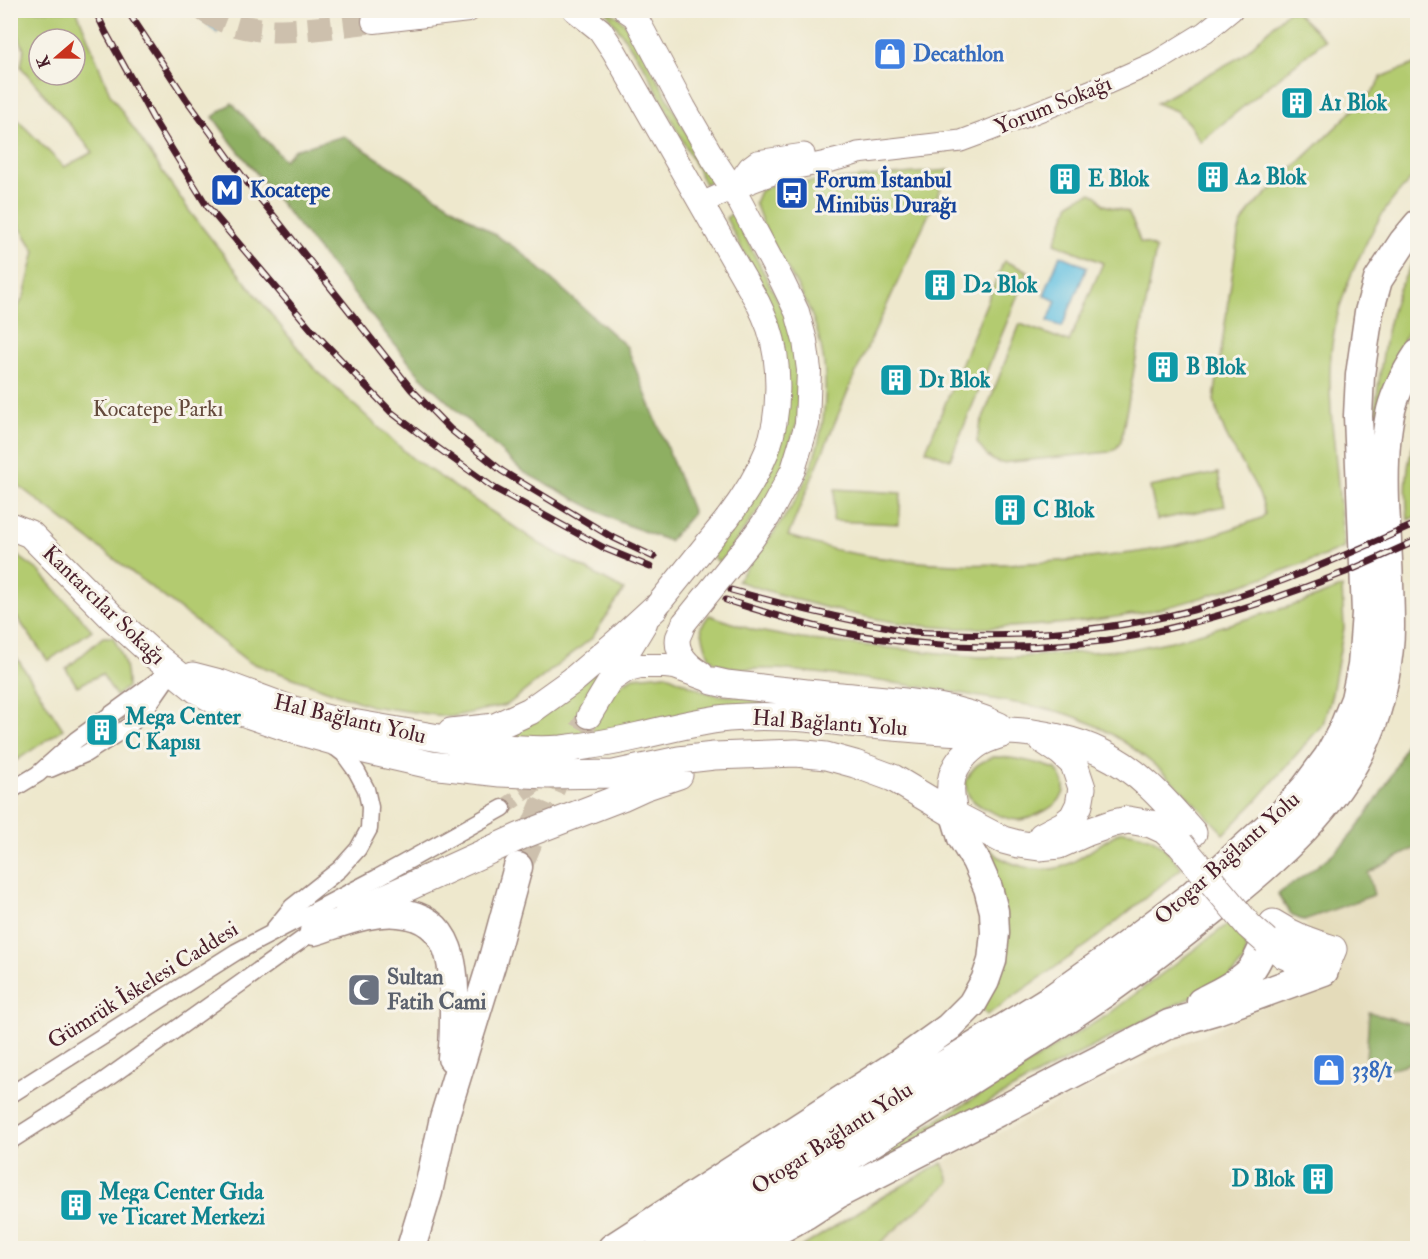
<svg xmlns="http://www.w3.org/2000/svg" width="1428" height="1259" font-family="'IM FELL Double Pica',serif">
<style>
.built{fill:#e4dbba}
.green{fill:#b3cb70;stroke:#7e754e;stroke-width:1.5;fill-rule:evenodd}
.forest{fill:#8eaf62;stroke:#6c6746;stroke-width:1.5}
.water{fill:#64c1e2;stroke:#577086;stroke-width:1.5}
.lines{fill:none;stroke-linecap:round;stroke-linejoin:round}
.minor-tunnel{stroke:#cdc0ad;stroke-width:16;stroke-dasharray:16 8;stroke-linecap:butt}
.secondary-tunnel{stroke:#cdc0ad;stroke-width:24;stroke-dasharray:24 12;stroke-linecap:butt}
.trunk-tunnel{stroke:#cdc0ad;stroke-width:28;stroke-dasharray:28 14;stroke-linecap:butt}
.minor-casing{stroke:#9c847c;stroke-width:19}
.tertiary-casing{stroke:#9c847c;stroke-width:23}
.secondary-casing{stroke:#9c847c;stroke-width:26}
.primary-casing{stroke:#9c847c;stroke-width:29}
.trunk-casing{stroke:#9c847c;stroke-width:31}
.minor{stroke:#fff;stroke-width:16}
.tertiary{stroke:#fff;stroke-width:21}
.secondary{stroke:#fff;stroke-width:24}
.primary{stroke:#fff;stroke-width:27}
.trunk{stroke:#fff;stroke-width:28}
.rail-casing{stroke:#4a1f2b;stroke-width:7}
.rail{stroke:#f7f3e8;stroke-width:4.5;stroke-dasharray:14;stroke-linecap:butt}
.secondary-bridge-casing{stroke:#9c847c;stroke-width:26;stroke-linecap:butt}
.primary-bridge-casing{stroke:#9c847c;stroke-width:29;stroke-linecap:butt}
.secondary-bridge{stroke:#fff;stroke-width:24}
.primary-bridge{stroke:#fff;stroke-width:27}
.labels{text-anchor:middle;dominant-baseline:central;stroke-width:6;stroke-linejoin:round;paint-order:stroke}
.shop-label{font-size:22px;font-weight:bold;fill:#366cbe;stroke:#f7f3e8;text-anchor:start}
.culture-label{font-size:22px;font-weight:bold;fill:#0d838f;stroke:#f7f3e8;text-anchor:start}
.street-label{font-size:22px;fill:#4a1f2b;stroke:#f7f3e8}
.transit-label{font-size:22px;font-weight:bold;fill:#164399;stroke:#f7f3e8;text-anchor:start}
.park-label{font-size:22px;fill:#644a3c;stroke:#f7f3e8}
.worship-label{font-size:22px;font-weight:bold;fill:#5b616d;stroke:#f7f3e8;text-anchor:start}
</style>
<rect width="100%" height="100%" fill="#f7f3e8"/>
<filter id="ink" filterUnits="userSpaceOnUse"><feTurbulence type="fractalNoise" baseFrequency=".0167" numOctaves="2"/><feDisplacementMap in="SourceGraphic" scale="12" xChannelSelector="R" yChannelSelector="G"/><feConvolveMatrix kernelMatrix="1 2 1 2 8 2 1 2 1" color-interpolation-filters="sRGB"/></filter>
<filter id="wash" filterUnits="userSpaceOnUse"><feTurbulence type="fractalNoise" baseFrequency=".008" numOctaves="4" result="noise"/><feDisplacementMap in="SourceGraphic" scale="24" xChannelSelector="R" yChannelSelector="G"/><feGaussianBlur stdDeviation="1.35" result="paint"/><feColorMatrix in="noise" values="0 0 0 0 0 0 0 0 0 0 0 0 0 0 0 0 0 1.4 0 .05"/><feComposite in="paint" operator="in"/></filter>
<g filter="url(#wash)">
<rect width="100%" height="100%" fill="#eee8cd"/>
<path class="built" d="M1417,847v401h-543l76,-65 -8,-20 121,-63 171,-80 -1,-4 94,-30 -23,-66 70,-25 -6,-22z"/>
<path class="green" d="M11,10l66,1 33,83 80,118 123,155 99,91 128,86 84,46 -32,48 -85,67 -57,12 -79,-11 -122,-44 -238,-182v-157l14,-30 10,-42 -24,-38v-100l53,54 29,-15 -72,-85 3,-18 -13,-31zM39,39h36v36h-36z
M606,11c10,2 17,11 24,18l82,151 -7,4 -60,-116z
M1288,11h7l30,29 -125,102 -11,-18 -13,-13 -20,-8 86,-47z
M1417,63v111c-24,21 -42,49 -55,78 -16,31 -27,64 -31,100 -3,33 0,67 4,100 3,32 6,64 9,96 -31,13 -62,23 -94,34 -36,12 -72,24 -110,31 -43,8 -87,12 -131,14 -18,0 -37,2 -55,1 -74,-3 -147,-24 -217,-47 20,-27 42,-53 59,-82 32,-58 40,-129 13,-190 -12,-27 -29,-51 -42,-76 -5,-10 -8,-21 -12,-30l5,-12 12,-6 177,-15 -96,209 -65,157c19,5 38,12 57,16 83,16 160,15 244,6 36,-4 72,-8 108,-18 21,-6 43,-14 64,-22l4,-4c-3,-24 -25,-52 -36,-73 -7,-13 -11,-27 -15,-41l24,-165 3,-10 9,-15 121,-117 8,-10 2,-6z
M1091,193l6,3 7,9 24,7 6,12 6,18 8,2 8,5 -35,192 -5,8 -7,3 -108,11c-13,-3 -17,-11 -24,-21l2,-14 41,-104 49,18 34,-79 -48,-20 15,-40 10,-6z
M733,213l53,103 7,21 5,21 1,59 -22,68 -57,78 -9,-8 61,-89 -6,-170 -40,-78z
M1417,254v62l-14,25 -11,31 -14,47 -4,-2c6,-41 10,-86 24,-125 5,-13 13,-26 19,-38z
M1004,261l24,10 -78,189 -24,-10z
M1417,435v81l-9,4c-3,-29 -3,-57 9,-85z
M1218,473l7,33 -68,14 -7,-33z
M835,489l66,4 -2,31 -66,-3z
M11,551l28,20 53,59 -44,31 -37,-52z
M1342,587l2,41 -12,66 -9,30 -66,76 -33,34c-46,-49 -92,-99 -157,-120 -26,-8 -54,-11 -80,-16 -66,-12 -132,-21 -198,-28 -20,-3 -60,3 -76,-9 -7,-5 -10,-25 -12,-34l8,-12 44,15 48,9 178,18h38l114,-8 41,-8 129,-38z
M103,637h10c10,20 14,27 14,50l-11,9 -14,-22 -25,12 -11,-17z
M11,649l52,80 -52,35h-1z
M605,665l7,25 21,-13 32,-3 40,18 13,3 52,4v6l-163,27 -98,10 -10,-2z
M993,757c21,0 43,5 63,12 4,6 9,13 8,21 -1,15 -32,29 -45,30 -13,0 -43,-13 -50,-24 -2,-3 -3,-10 -4,-14 9,-16 11,-18 28,-25z
M1122,831c34,4 39,12 60,37l-92,75 -103,72 -6,-7 4,-8 -7,-160c8,6 15,13 23,18 17,9 41,15 60,9 5,-1 11,-5 17,-8 15,-9 28,-20 44,-28z
M1228,924l7,6 9,12 2,7 -1,10 -20,24 -46,20 -134,68 -158,88 -4,-6 121,-73 58,-38 44,-26z
M942,1163l8,19 -76,66h-74l82,-51z"/>
<path class="forest" d="M232,103l52,57 10,-10 50,-14 176,115 107,96 66,166 -24,28 -52,-20 -94,-49 -103,-96 -188,-233 -19,-26z
M1417,699v148l-49,26 6,22 -70,25c-15,-3 -18,-13 -26,-26 21,-15 43,-29 62,-47 10,-9 19,-21 26,-32 26,-36 44,-72 51,-116z
M1369,1012l45,13 3,-8v44l-37,11 -8,-2 -6,-11z"/>
<path class="water" d="M194,11h25l3,11 -5,11z
M1060,255l27,12 -25,60 -14,-6 8,-20 -12,-6z"/>
</g>
<g filter="url(#ink)">
<g class="lines">
<path class="minor-tunnel" d="M503,808l27,-19 20,-16"/>
<path class="secondary-tunnel" d="M204,10c9,6 19,11 29,14 43,14 97,2 141,-3
M564,761l25,-45"/>
<path class="trunk-tunnel" d="M518,867l44,-104"/>
<defs>
<path id="minor" d="M50,769l35,-15 44,-28 20,-22 16,-23
M10,791l28,-17 38,-34 96,-70
M274,929l18,-22 48,-38 18,-20 11,-20 1,-22 -4,-18 -9,-17 -13,-18 -13,-10
M10,1095l226,-143 141,-74 126,-70
M10,1141l88,-56 216,-154"/>
<path id="tertiary" d="M733,189l16,-22 8,-6 47,-7
M701,203c26,-11 52,-23 79,-31 26,-7 53,-9 78,-19l103,-12 27,-10 102,-40 66,-29 49,-30 27,-22"/>
<path id="secondary" d="M575,10l25,20 14,21 144,252c4,8 8,17 11,25 12,35 11,89 -2,123 -10,25 -24,47 -40,68
M626,10l9,6 49,92 30,52 19,29 49,92 15,31 8,29 4,29 -2,54 -14,46 -25,47 -16,22
M374,21l94,-11
M684,623c-2,5 -4,10 -6,14 -3,16 11,29 23,36
M610,681l18,-12 12,-3h25l10,1 38,14
M589,716l56,-93"/>
<path id="primary" d="M10,526l20,8 83,84 41,37 43,35 26,15 27,10 44,15 71,20 66,15 69,8 48,2 66,-1 65,-14 35,-4 82,-3 30,3 29,8 38,14 62,37 48,25 15,4 21,3 20,-2 29,-13 26,-9 14,-3 23,4 13,6 16,14
M193,676l27,7 70,26 39,10 156,27c26,3 52,5 77,3 26,-3 52,-7 77,-13 29,-7 59,-15 89,-18 41,-4 81,0 122,5 32,3 64,6 95,8 22,2 43,-1 64,0 29,1 67,9 93,22 38,18 64,49 91,80
M713,681l13,3c38,4 77,9 115,12 52,5 111,7 158,30
M451,732l44,-5 35,-16 42,-30 47,-40 36,-33
M955,815c-9,-30 -5,-50 20,-69 7,-6 18,-9 27,-12
M1042,836l21,-11 10,-8 6,-12 3,-17 -8,-24 -13,-12 -18,-12
M347,915l174,-79 101,-39 22,-10 35,-12
M1273,923c20,13 37,19 60,26l-9,22 -40,-16 -18,-14z"/>
<path id="trunk" d="M314,931c27,-8 56,-21 85,-18 54,5 56,56 55,99 0,15 0,31 -2,46
M1201,1002c16,-9 36,-17 49,-31 7,-8 11,-20 16,-30
M411,1248l17,-56 16,-74 48,-156 26,-95
M612,1248l287,-185 50,-36 23,-23 13,-23 7,-20 3,-28 -1,-22 -6,-23 -12,-27 -14,-23 -7,-23
M660,1248l284,-183 110,-68 70,-50 67,-51 91,-82 23,-26 23,-31 15,-28 12,-30 7,-33 4,-53 -8,-197 2,-41 9,-63 9,-32 25,-38 15,-18
M706,1248c84,-53 168,-106 252,-160 45,-29 91,-57 135,-87 41,-28 80,-59 119,-90 64,-52 131,-107 160,-186 10,-29 18,-67 18,-98 0,-41 -3,-83 -5,-124 -1,-31 -1,-63 6,-93 5,-20 15,-38 27,-56
M747,1248l60,-34 31,-20 331,-170 48,-14 107,-39"/>
</defs>
<use href="#minor" class="minor-casing"/>
<use href="#tertiary" class="tertiary-casing"/>
<use href="#secondary" class="secondary-casing"/>
<use href="#primary" class="primary-casing"/>
<use href="#trunk" class="trunk-casing"/>
<use href="#minor" class="minor"/>
<use href="#tertiary" class="tertiary"/>
<use href="#secondary" class="secondary"/>
<use href="#primary" class="primary"/>
<use href="#trunk" class="trunk"/>
<defs>
<path id="rail" d="M95,10l11,23 49,89 52,84 105,124 79,82 47,36 56,40 112,61 44,18
M127,10l59,89 57,78 168,212 39,40 52,42 108,65 44,21
M731,590c47,13 93,25 141,34 14,2 27,6 41,8 13,1 27,1 41,2 80,3 161,-4 239,-24 77,-21 151,-54 225,-87
M726,600c38,12 75,24 114,32 76,14 154,19 231,12 15,-2 30,-2 45,-5 78,-13 153,-37 227,-66 25,-10 50,-22 75,-33"/>
</defs>
<use href="#rail" class="rail-casing"/>
<use href="#rail" class="rail"/>
<defs>
<path id="secondary-bridge" d="M655,608l72,-89
M684,623l68,-84"/>
<path id="primary-bridge" d="M1180,844l69,82 17,15"/>
</defs>
<use href="#secondary-bridge" class="secondary-bridge-casing"/>
<use href="#primary-bridge" class="primary-bridge-casing"/>
<use href="#secondary-bridge" class="secondary-bridge"/>
<use href="#primary-bridge" class="primary-bridge"/>
</g>
</g>
<defs>
<symbol id="shop-square" viewBox="-11 -11 22 22"><rect x="-9" y="-9" width="18" height="18" rx="4" fill="#3f7fe0" stroke="#f7f3e8"/><path d="M-5-2.5h2.3a2.7 3.5 0 0 1 5.4 0H5L5.5 6h-11ZM-1.5-2.5h3a1.5 2.3 0 0 0-3 0Z" fill="#fff"/></symbol>
<symbol id="building-square" viewBox="-11 -11 22 22"><rect x="-9" y="-9" width="18" height="18" rx="4" fill="#0f9aa8" stroke="#f7f3e8"/><path d="M-4-6H4V6H1V3H-1V6H-4ZM-2.5-4.3h1.7v1.8h-1.7ZM.8-4.3h1.7v1.8H.8ZM-2.5-1h1.7V.8h-1.7ZM.8-1h1.7V.8H.8Z" fill="#fff"/></symbol>
<symbol id="metro-square" viewBox="-11 -11 22 22"><rect x="-9" y="-9" width="18" height="18" rx="4" fill="#1a4fb4" stroke="#f7f3e8"/><path d="M-5.5 5V-5H-3L0 0L3-5H5.5V5H3V-.5L0 4L-3-.5V5Z" fill="#fff"/></symbol>
<symbol id="bus-square" viewBox="-11 -11 22 22"><rect x="-9" y="-9" width="18" height="18" rx="4" fill="#1a4fb4" stroke="#f7f3e8"/><path d="M-5-6H5V4H4V6H2V4H-2V6H-4V4H-5ZM-3.5-4V0h7V-4ZM-3.5 1.2v1.5H-2V1.2ZM2 1.2v1.5H3.5V1.2Z" fill="#fff"/></symbol>
<symbol id="mosque-square" viewBox="-11 -11 22 22"><rect x="-9" y="-9" width="18" height="18" rx="4" fill="#6b7280" stroke="#f7f3e8"/><path d="M3.5-4.9A6 6 0 1 0 3.5 4.9A5 5 0 1 1 3.5-4.9Z" fill="#fff"/></symbol>
</defs>
<g fill-rule="evenodd">
<use href="#shop-square" x="871" y="35" width="38" height="38"/>
<use href="#building-square" x="1278" y="84" width="38" height="38"/>
<use href="#building-square" x="1194" y="158" width="38" height="38"/>
<use href="#building-square" x="1046" y="160" width="38" height="38"/>
<use href="#metro-square" x="208" y="171" width="38" height="38"/>
<use href="#bus-square" x="773" y="174" width="38" height="38"/>
<use href="#building-square" x="921" y="266" width="38" height="38"/>
<use href="#building-square" x="1144" y="348" width="38" height="38"/>
<use href="#building-square" x="877" y="361" width="38" height="38"/>
<use href="#building-square" x="991" y="491" width="38" height="38"/>
<use href="#building-square" x="83" y="711" width="38" height="38"/>
<use href="#mosque-square" x="345" y="971" width="38" height="38"/>
<use href="#shop-square" x="1310" y="1051" width="38" height="38"/>
<use href="#building-square" x="1299" y="1160" width="38" height="38"/>
<use href="#building-square" x="57" y="1186" width="38" height="38"/>
</g>
<g class="labels">
<g class="shop-label">
<text x="913" y="54">Decathlon</text>
<text x="1352" y="1070">338/1</text>
</g>
<g class="culture-label">
<text x="1320" y="103">A1 Blok</text>
<text x="1236" y="177">A2 Blok</text>
<text x="1088" y="179">E Blok</text>
<text x="963" y="285">D2 Blok</text>
<text x="1186" y="367">B Blok</text>
<text x="919" y="380">D1 Blok</text>
<text x="1033" y="510">C Blok</text>
<text x="125" y="717">Mega Center<tspan x="125" dy="25">C Kapısı</tspan></text>
<text x="1295" y="1179" text-anchor="end">D Blok</text>
<text x="99" y="1192">Mega Center Gıda<tspan x="99" dy="25">ve Ticaret Merkezi</tspan></text>
</g>
<g class="street-label">
<text transform="translate(1053 105) rotate(-22)">Yorum Sokağı</text>
<text transform="translate(104 605) rotate(44)">Kantarcılar Sokağı</text>
<text transform="translate(350 719) rotate(13)">Hal Bağlantı Yolu</text>
<text transform="translate(830 723) rotate(4)">Hal Bağlantı Yolu</text>
<text transform="translate(1227 858) rotate(-42)">Otogar Bağlantı Yolu</text>
<text transform="translate(143 985) rotate(-32)">Gümrük İskelesi Caddesi</text>
<text transform="translate(832 1138) rotate(-33)">Otogar Bağlantı Yolu</text>
</g>
<g class="transit-label">
<text x="815" y="180">Forum İstanbul<tspan x="815" dy="25">Minibüs Durağı</tspan></text>
<text x="250" y="190">Kocatepe</text>
</g>
<g class="park-label">
<text x="158" y="409">Kocatepe Parkı</text>
</g>
<g class="worship-label">
<text x="387" y="977">Sultan<tspan x="387" dy="25">Fatih Cami</tspan></text>
</g>
</g>
<rect width="1428" height="1259" fill="none" stroke="#f7f3e8" stroke-width="36"/>
<g transform="translate(57 57) rotate(250)"><circle r="28" fill="#f7f3e8" stroke="#b29e9c" stroke-width="1.5"/>
<path d="M0-4.5L10 22L0 15L-10 22Z" fill="#c8321e"/>
<text y="-9" font-size="16" font-weight="bold" text-anchor="middle" fill="#4a1f2b">K</text>
</g>
</svg>
